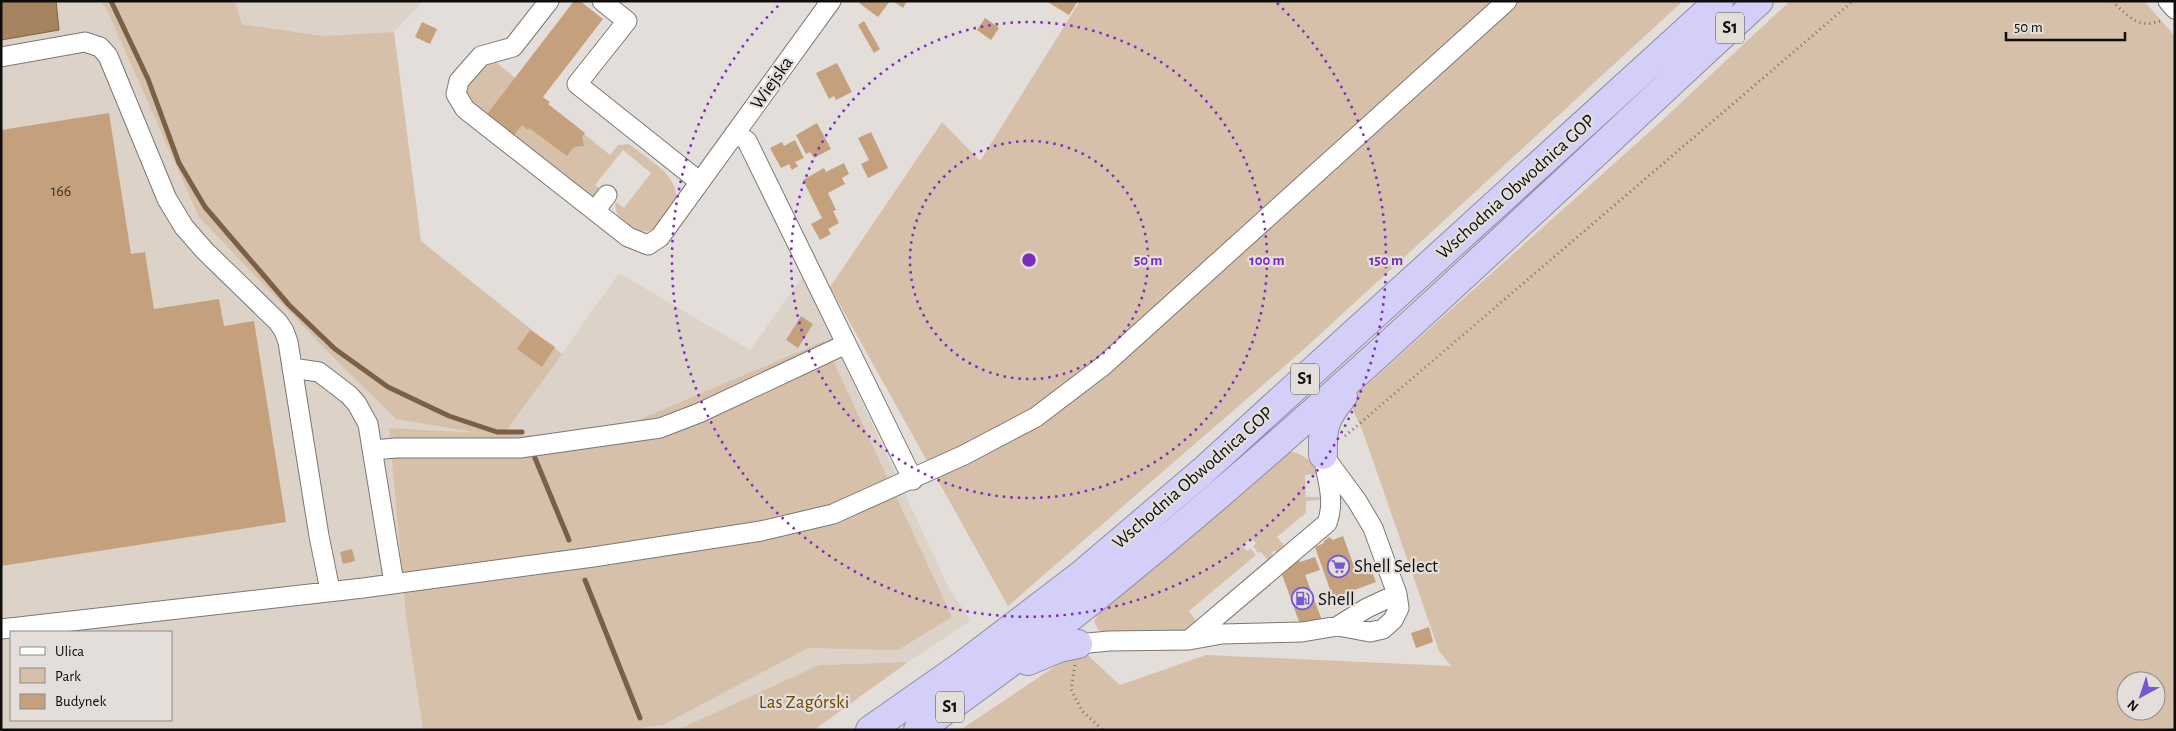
<svg xmlns="http://www.w3.org/2000/svg" width="2176" height="731" font-family="'Alegreya Sans',sans-serif">
<style>
.built{fill:#ddd2c8;fill-rule:evenodd}
.green{fill:#d7c0a9;fill-rule:evenodd}
.water{fill:#a6845f;stroke:#796046}
.lines{fill:none;stroke-linecap:round;stroke-linejoin:round}
.stream{stroke:#796046;stroke-width:5}
.building{fill:#c4a17c}
.minor-casing{stroke:#7b7773;stroke-width:21}
.highway-casing{stroke:#8f8ba5;stroke-width:30}
.path{stroke:#75716f;stroke-width:3;stroke-dasharray:1 4;stroke-linecap:butt}
.minor{stroke:#fff;stroke-width:19}
.highway{stroke:#d4cff8;stroke-width:28}
.ring{fill:none;stroke:#7b2cbf;stroke-width:2.5;stroke-dasharray:2.5 5}
.labels{text-anchor:middle;dominant-baseline:central;stroke-width:4.5;stroke-linejoin:round;paint-order:stroke}
.number-label{font-size:16px;fill:#3c3228}
.shield{fill:#e3deda;stroke:#4f4c4a;stroke-width:1}
.shield-label{font-size:18px;font-weight:bold;fill:#0f0d0c}
.street-label{font-size:19px;fill:#0f0d0c;stroke:#e3deda}
.poi-label{font-size:19px;fill:#0f0d0c;stroke:#e3deda;text-anchor:start}
.park-label{font-size:19px;fill:#744600;stroke:#e3deda}
.centre{fill:#7b2cbf;stroke:#e3deda;stroke-width:2.5}
.ring-label{font-size:15px;text-anchor:middle;font-weight:bold;fill:#7b2cbf;stroke:#e3deda;stroke-width:4.5;stroke-linejoin:round;paint-order:stroke}
</style>
<rect width="100%" height="100%" fill="#e3deda"/>
<path class="built" d="M1,1h99l403,435 116,-163 131,77 53,-74 144,308 23,37 -62,41 -89,3 -142,65h-676zM11,632h160v88h-160z
M226,1h197l-29,31 -71,4 -81,-12 -6,-20z"/>
<path class="green" d="M100,1h126l10,3 6,20 81,12 71,-4 27,209 141,113 -58,80 90,5 230,-98 128,276 -54,33 -90,-2 -145,77 -39,5h-201l-17,-114 -17,-188 90,5 -83,-14 -71,-70 -126,-132 -93,-209z
M1080,1h603l-381,350 -294,255 -178,-319 112,-165 38,39z
M1790,1h354l31,35v694h-1215l121,-81 39,36 86,-30 245,11 -12,-15 -76,-219 -14,-31 308,-276zM2126,681h30v30h-30z
M486,61l11,2 113,92 8,-10 11,-1c11,9 34,23 41,35 12,18 4,26 -7,41 -5,5 -7,10 -15,11 -13,3 -37,-15 -32,-29l8,6 27,-35 -28,-23 -28,35 8,6 -11,9 -122,-92 -7,-23z
M1288,452c13,-1 25,10 31,22l-14,1 1,22h14v3l-14,1v12l-29,24 10,12 -9,7 -3,-6 -4,3 5,5 -6,5 -9,-11 -3,1 -5,-7 3,-3 -5,-5 -9,8 5,5 3,-3 6,7 -67,56 9,12 -15,8 -75,2 -10,-3 -4,-9 8,-12z
M908,662l-94,68h-137l142,-65z"/>
<path class="water" d="M1,1h55l3,29 -58,10z"/>
<g class="lines">
<path class="stream" d="M111,1l37,78 31,84 26,44 84,98 46,44 53,38 61,29 48,16h25
M535,458l34,82
M585,580l55,138"/>
</g>
<path class="building" d="M574,1h6l23,18 -60,78 7,5 -2,2 37,29 -3,4 2,9 -10,1 -7,9 -38,-28 -1,2 -6,-5 -8,10 -27,-21z
M860,1h30l-12,16 -19,-14z
M893,1h14l-4,7z
M1046,1h32l-9,14z
M985,18l14,10 -8,12 -14,-10z
M864,21l16,28 -6,4 -16,-28z
M422,22l15,7 -7,15 -15,-7z
M837,63l15,29 -16,8 -2,-4 -5,3 -13,-26z
M109,113l22,141 14,-2 9,57 65,-10 5,27 30,-5 32,201 -285,44v-436z
M817,123l14,26 -17,9 -4,-6 -4,2 -10,-19z
M871,132l17,36 -20,10 -7,-14 8,-4 -11,-22z
M795,140l9,18 -9,4 3,4 -6,4 -3,-6 -8,4 -11,-20 12,-6 2,4z
M844,163l5,11 -7,4 3,6 -17,9 8,17 -3,1 6,12 -11,6 3,5 -11,6 -9,-16 11,-6 -19,-38 21,-12 2,4z
M801,316l12,8 -15,24 -12,-8z
M530,330l25,17 -13,20 -25,-18z
M1343,536l12,33 14,-5 7,18 -43,16 -18,-51 9,-4v-2l5,-4 4,3z
M352,549l3,12 -12,3 -3,-12z
M1315,557l5,13 -15,5 18,48 -21,7 -23,-64 20,-7 1,3z
M1429,627l4,15 -17,6 -5,-15z"/>
<g class="lines">
<defs>
<path id="minor" d="M549,1l-36,46 -32,9 -22,25 -3,13 9,15 163,128 20,8 12,-8 171,-236
M602,1l25,20 -50,63 123,98
M2168,1l7,8
M1,57l84,-15 15,5 8,9 59,143 17,28 21,24 73,71 6,9 4,11 31,194 11,54
M737,134l10,7 166,339
M595,211l12,-16
M292,368l27,4 30,23 8,9 11,20 26,159
M373,450l23,-2h124l140,-20 39,-15 147,-69
M1338,626l32,6 13,-3 10,-9 6,-12 -2,-14
M1,629l362,-41 230,-31 168,-26 72,-17 131,-59 72,-38 67,-51 404,-365
M1189,640l33,-6 80,-2 36,-6 29,-18 30,-14 -24,-66 -16,-27 -34,-46
M1078,644l31,-3 80,-1 138,-117c8,-21 1,-41 -3,-62"/>
<path id="highway" d="M1323,455c-1,-28 2,-37 20,-59
M1028,661l31,-13 19,-4
M870,730l93,-65 118,-90 122,-104 516,-470
M918,730c64,-46 127,-92 188,-141 227,-184 438,-390 653,-588"/>
</defs>
<use href="#minor" class="minor-casing"/>
<use href="#highway" class="highway-casing"/>
<path class="path" d="M2112,1c17,16 27,29 51,19
M1345,436l508,-435
M1075,665l-4,24 11,22 21,19"/>
<use href="#minor" class="minor"/>
<use href="#highway" class="highway"/>
</g>
<g class="ring">
<circle cx="1029" cy="260" r="119"/>
<circle cx="1029" cy="260" r="238"/>
<path d="M1277 3A357 357 0 1 1 781 3"/>
</g>
<defs>
<symbol id="supermarket-ring" viewBox="-11 -11 22 22"><circle r="9.5" fill="#e3deda" stroke="#7757d1" stroke-width="1.5"/><path d="M-6-5.5h2.5l.6 2H6L4.5 2H-2.5L-4.4-4H-6ZM-1.5 3.2a1.3 1.3 0 1 0 .1 0ZM3 3.2a1.3 1.3 0 1 0 .1 0Z" fill="#7757d1"/></symbol>
<symbol id="fuel-ring" viewBox="-11 -11 22 22"><circle r="9.5" fill="#e3deda" stroke="#7757d1" stroke-width="1.5"/><path d="M-5.5-6h7V0h2V4h1.3V-2.5L3-4.5l.8-.8L6-3V5H2.5V1h-1V6h-7ZM-4.2-4.7v3.2H.2V-4.7Z" fill="#7757d1"/></symbol>
</defs>
<g fill-rule="evenodd">
<use href="#supermarket-ring" x="1326" y="554" width="25" height="25"/>
<use href="#fuel-ring" x="1290" y="586" width="25" height="25"/>
</g>
<g class="labels">
<g class="number-label">
<text x="61" y="191">166</text>
</g>
<g class="shield">
<rect x="1716" y="12.5" width="28" height="31" rx="4"/>
<rect x="1291" y="363.5" width="28" height="31" rx="4"/>
<rect x="936" y="691.5" width="28" height="31" rx="4"/>
</g>
<g class="shield-label">
<text x="1730" y="28">S1</text>
<text x="1305" y="379">S1</text>
<text x="950" y="707">S1</text>
</g>
<g class="street-label">
<text transform="translate(772 83) rotate(-55)">Wiejska</text>
<text transform="translate(1516 187) rotate(-42)">Wschodnia Obwodnica GOP</text>
<text transform="translate(1193 478) rotate(-41)">Wschodnia Obwodnica GOP</text>
</g>
<g class="poi-label">
<text x="1354" y="566">Shell Select</text>
<text x="1318" y="599">Shell</text>
</g>
<g class="park-label">
<text x="804" y="702">Las Zagórski</text>
</g>
</g>
<circle cx="1029" cy="260" r="8" class="centre"/>
<g class="ring-label">
<text x="1148" y="265">50 m</text>
<text x="1267" y="265">100 m</text>
<text x="1386" y="265">150 m</text>
</g>
<rect width="2176" height="731" fill="none" stroke="#0f0d0c" stroke-width="5"/>
<rect x="10" y="631" width="162" height="90" fill="#e3deda" stroke="#8e8a88"/>
<rect x="20" y="647" width="25" height="8" fill="#ffffff" stroke="#8e8a88"/>
<text x="55" y="656" font-size="15" fill="#0f0d0c">Ulica</text>
<rect x="20" y="668" width="25" height="15" fill="#d7c0a9" stroke="#8e8a88"/>
<text x="55" y="681" font-size="15" fill="#0f0d0c">Park</text>
<rect x="20" y="694" width="25" height="15" fill="#c4a17c" stroke="#8e8a88"/>
<text x="55" y="706" font-size="15" fill="#0f0d0c">Budynek</text>
<g transform="translate(2141 696) rotate(220)"><circle r="24" fill="#e3deda" stroke="#8e8a88"/>
<path d="M0-4L9 19L0 12L-9 19Z" fill="#7757d1"/>
<text y="-8" font-size="14" font-weight="bold" text-anchor="middle" fill="#0f0d0c">N</text>
</g>
<path d="M2006 32v8h119v-8" fill="none" stroke="#0f0d0c" stroke-width="2.5"/>
<text x="2014" y="32" font-size="15" fill="#0f0d0c" stroke="#e3deda" stroke-width="4" paint-order="stroke">50 m</text>
</svg>
